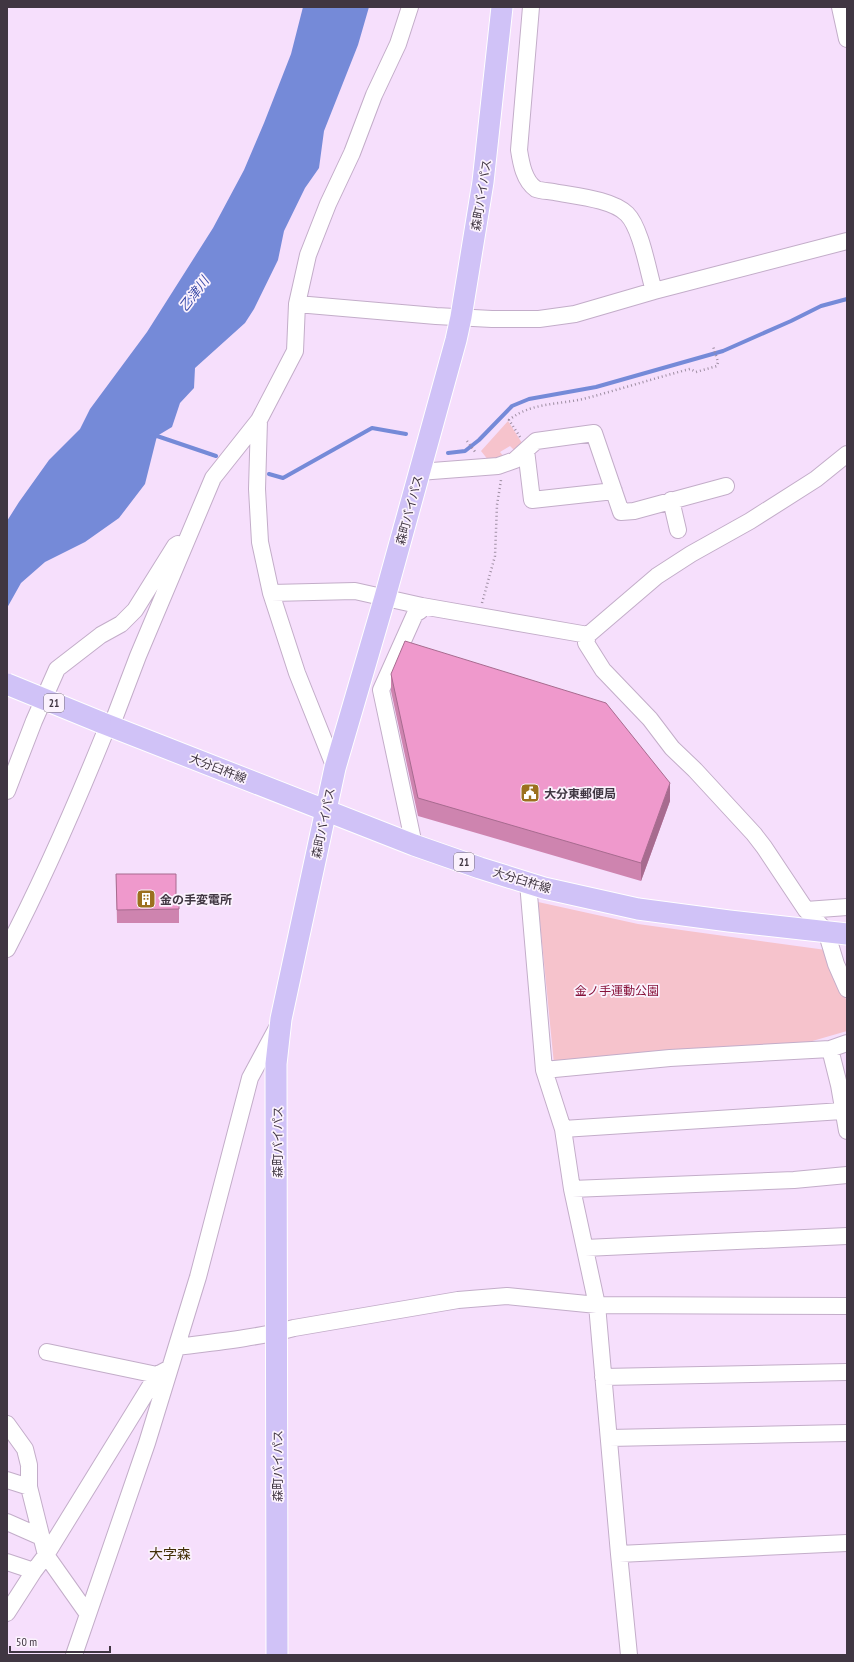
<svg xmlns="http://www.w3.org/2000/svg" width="854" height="1662" font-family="'PT Sans Narrow','Noto Sans JP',sans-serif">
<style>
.green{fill:#f6c3cc}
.water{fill:#758ad8}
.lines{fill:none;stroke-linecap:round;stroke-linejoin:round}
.stream{stroke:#758ad8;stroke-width:4}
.minor-casing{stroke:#c3adc9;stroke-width:18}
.major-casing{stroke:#fff;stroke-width:23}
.path{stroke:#9e8ea2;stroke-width:2.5;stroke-dasharray:1 3;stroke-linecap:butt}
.minor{stroke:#fff;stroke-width:16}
.major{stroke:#d0c2f7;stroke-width:21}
.major-bridge-casing{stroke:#fff;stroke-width:23;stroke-linecap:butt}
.major-bridge{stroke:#d0c2f7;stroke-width:21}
.wall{fill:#ce84af}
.shaded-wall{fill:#a76b8f}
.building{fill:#ef99cc;stroke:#a76b8f}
.labels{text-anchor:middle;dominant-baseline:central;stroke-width:3.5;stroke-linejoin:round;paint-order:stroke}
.shield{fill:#fbf2fd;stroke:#786e7a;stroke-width:1}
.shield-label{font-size:11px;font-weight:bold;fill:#403642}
.street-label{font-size:12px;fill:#403642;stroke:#fbf2fd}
.poi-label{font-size:12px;font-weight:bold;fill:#403642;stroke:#fbf2fd;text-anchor:start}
.park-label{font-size:12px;fill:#87133b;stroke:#fbf2fd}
.water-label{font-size:13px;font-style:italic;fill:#3b4ba8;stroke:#fbf2fd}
.quarter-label{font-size:14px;fill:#422e06;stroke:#fbf2fd}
</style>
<rect width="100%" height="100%" fill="#f6dffc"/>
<path class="green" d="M508,421l14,22 -8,7 -4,-4 -10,6 4,5 -15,4 -8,-10z
M538,902l100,22 188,26 21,52v29l-38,11 -255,22z"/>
<path class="water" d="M303,7h66l-11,38 -34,86 -5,37 -14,20 -21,43 -6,29 -24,49 -9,14 -50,45 -1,20 -14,15 -8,24 -15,9 -12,48 -26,34 -34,24 -40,20 -24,21 -14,25v-87l12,-19 30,-42 31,-31 10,-20 57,-77 66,-104 31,-58 20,-47 27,-69z"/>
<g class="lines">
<path class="stream" d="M152,437l5,-1 59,20
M448,453l17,-2 14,-11 33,-34 17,-7 67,-12 127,-36 68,-30 30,-15 26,-7
M269,474l14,4 89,-50 34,6"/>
<defs>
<path id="minor" d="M531,7l-12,143c2,13 5,31 17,39 5,2 13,2 18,3 20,4 58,7 73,22 14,14 21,57 27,77
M840,7l7,32
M297,304l139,12 56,3h47l36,-5 79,-23 193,-50
M526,450l6,50 82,-9
M847,454l-31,25 -66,42 -59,33 -34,22 -69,59 -2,8 17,27 47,49 22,29 23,22 59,64 10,13 42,63 20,21 10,33 11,25
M419,472l79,-6 17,-6 21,-19 58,-8 27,79 13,-1 92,-25
M671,500l7,30
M271,593l84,-2 67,15 166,29
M111,727l27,-71 75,-178 46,-58
M335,768l-38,-95 -26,-80 -11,-51 -3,-53 2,-69 36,-69 2,-47 11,-49 20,-51 24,-51 22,-58 24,-51 12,-37
M7,791l27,-70 23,-52 44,-34 20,-11 14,-14 40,-64 3,-2
M414,845l-33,-155 34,-76 5,-3 2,-5
M528,883l16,187 19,59 9,60 25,116 22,249 10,101
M806,910l41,-3
M7,949c38,-73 70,-147 101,-224
M830,1049l17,-6
M544,1070l126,-12 160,-9 9,36 8,46
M563,1129l279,-18
M572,1189l222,-9 53,-5
M585,1248l262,-12
M177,1347c39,-5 79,-9 117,-19l164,-28 49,-4 90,9 250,1
M47,1352l110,23
M603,1377l244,-5
M7,1424l18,25 4,16v22l17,68 41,58
M609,1438l238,-5
M7,1480l22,7
M7,1522l34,15
M619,1554l228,-11
M7,1562l27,9
M7,1613l27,-42 12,-16 111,-180 13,-7
M74,1655l73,-212 51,-166 52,-199 28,-52"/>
<path id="major" d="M100,722l314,123 66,23 64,20 94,21 91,12 118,13
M277,1655l-1,-591 5,-45 54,-251 50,-171 71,-257 5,-23 22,-135 19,-175"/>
</defs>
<use href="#minor" class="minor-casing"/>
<use href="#major" class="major-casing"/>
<path class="path" d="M520,437l-11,-17c22,-18 51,-15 78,-22 34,-9 68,-20 103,-29l6,3 21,-6 1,-4 -5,-16
M467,441l9,12
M482,603l13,-47 2,-51 4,-25"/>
<use href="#minor" class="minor"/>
<use href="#major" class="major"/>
<defs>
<path id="major-bridge" d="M7,684l93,38"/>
</defs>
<use href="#major-bridge" class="major-bridge-casing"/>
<use href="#major-bridge" class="major-bridge"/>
</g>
<path class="wall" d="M391,674l279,127 -29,80 -223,-65 -27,-125z
M116,874l60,23h3v26h-62z"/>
<path class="shaded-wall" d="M670,783v18l-29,80v-18z"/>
<path class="building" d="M405,641l201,62 64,80 -29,80 -223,-65 -27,-124z
M116,874h60v23h3v12l-62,1z"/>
<defs>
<symbol id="civic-square" viewBox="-11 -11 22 22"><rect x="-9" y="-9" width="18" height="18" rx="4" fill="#9b701e" stroke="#fbf2fd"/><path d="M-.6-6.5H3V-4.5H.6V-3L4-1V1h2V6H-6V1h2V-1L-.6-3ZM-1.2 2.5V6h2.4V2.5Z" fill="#fff"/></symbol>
<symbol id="building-square" viewBox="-11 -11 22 22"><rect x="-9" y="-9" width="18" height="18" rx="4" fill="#9b701e" stroke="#fbf2fd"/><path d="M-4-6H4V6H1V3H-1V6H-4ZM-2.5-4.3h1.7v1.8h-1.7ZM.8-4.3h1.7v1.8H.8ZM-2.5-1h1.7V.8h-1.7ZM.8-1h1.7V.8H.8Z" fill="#fff"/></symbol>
</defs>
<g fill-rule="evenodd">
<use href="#civic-square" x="519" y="782" width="22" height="22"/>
<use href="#building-square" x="135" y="888" width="22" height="22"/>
</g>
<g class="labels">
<g class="shield">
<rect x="44" y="694" width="20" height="18" rx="3"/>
<rect x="454" y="853" width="20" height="18" rx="3"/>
</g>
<g class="shield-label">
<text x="54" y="703">21</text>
<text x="464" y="862">21</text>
</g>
<g class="street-label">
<text transform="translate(481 195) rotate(-81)">森町バイパス</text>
<text transform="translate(409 510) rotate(-75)">森町バイパス</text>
<text transform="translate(218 768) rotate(21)">大分臼杵線</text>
<text transform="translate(323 823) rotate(-78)">森町バイパス</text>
<text transform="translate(522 880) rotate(17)">大分臼杵線</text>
<text transform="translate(277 1142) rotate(-90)">森町バイパス</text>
<text transform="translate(277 1466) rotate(-90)">森町バイパス</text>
</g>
<g class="poi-label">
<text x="544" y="793">大分東郵便局</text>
<text x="160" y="899">金の手変電所</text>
</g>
<g class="park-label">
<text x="617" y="990">金ノ手運動公園</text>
</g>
<g class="water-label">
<text transform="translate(194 294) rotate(-53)">乙津川</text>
</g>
<g class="quarter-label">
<text x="170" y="1554">大字森</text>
</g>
</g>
<rect width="854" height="1662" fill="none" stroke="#403642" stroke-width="16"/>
<path d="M10 1646v6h100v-6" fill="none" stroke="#403642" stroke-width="2"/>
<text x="16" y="1646" font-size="12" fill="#403642" stroke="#fbf2fd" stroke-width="3" paint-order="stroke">50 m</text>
</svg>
